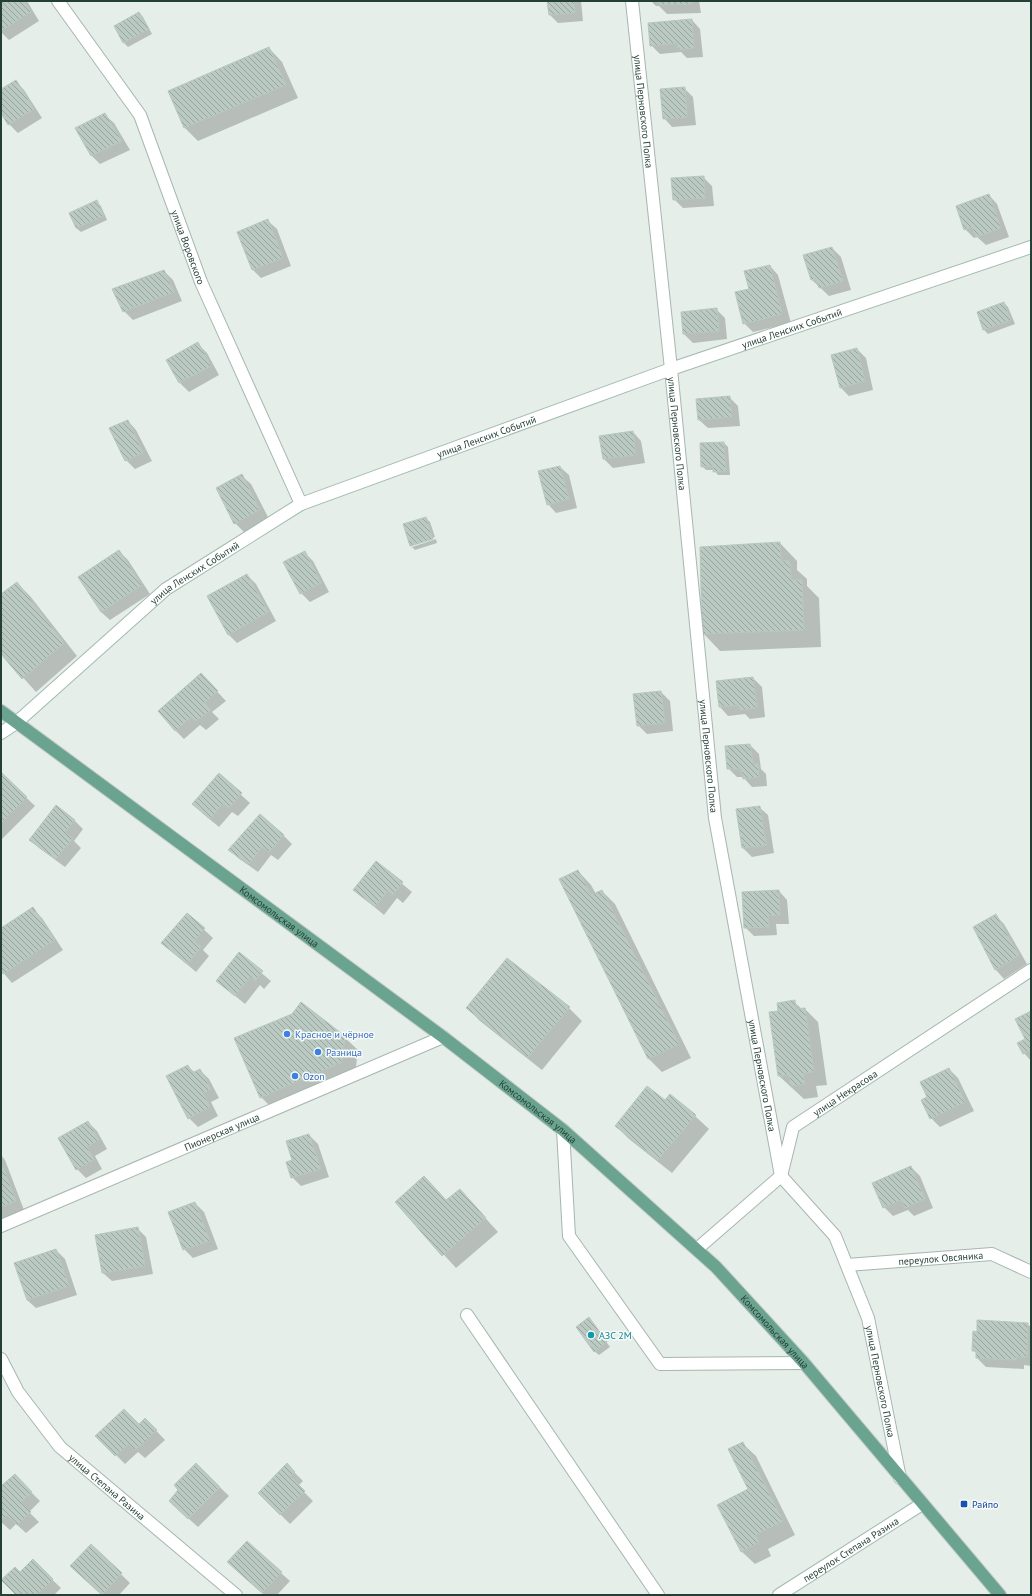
<svg xmlns="http://www.w3.org/2000/svg" width="1032" height="1596" font-family="'PT Sans',sans-serif">
<style>
.shadow{fill:#0003}
.building{fill:url(#building-back-hatch);stroke:#b7c8bf}
.lines{fill:none;stroke-linecap:round;stroke-linejoin:round}
.lane-casing{stroke:#a7b6b0;stroke-width:14}
.street-casing{stroke:#a7b6b0;stroke-width:14}
.secondary-casing{stroke:#a3bab0;stroke-width:14}
.primary-casing{stroke:#c2cac7;stroke-width:14}
.lane{stroke:#fff;stroke-width:12}
.street{stroke:#fff;stroke-width:12}
.secondary{stroke:#fff;stroke-width:12}
.primary{stroke:#6aa38f;stroke-width:12}
.shop-dot{fill:#3f7fe0;stroke:#f6faf8;stroke-width:1.5}
.culture-dot{fill:#0f9aa8;stroke:#f6faf8;stroke-width:1.5}
.transit-dot{fill:#1a4fb4;stroke:#f6faf8;stroke-width:1.5}
.labels{text-anchor:middle;dominant-baseline:central;stroke-width:3;stroke-linejoin:round;paint-order:stroke}
.street-label{font-size:10px;fill:#244036;stroke:#f6faf8}
.shop-label{font-size:10px;fill:#366cbe;stroke:#f6faf8;text-anchor:start}
.culture-label{font-size:10px;fill:#0d838f;stroke:#f6faf8;text-anchor:start}
.transit-label{font-size:10px;fill:#164399;stroke:#f6faf8;text-anchor:start}
</style>
<defs>
<pattern id="building-back-hatch" width="6" height="6" patternUnits="userSpaceOnUse"><rect width="6" height="6" fill="#bac9c2"/><path d="M-1 5l2 2M0 0l6 6M5-1l2 2" fill="none" stroke="#97a59e"/></pattern>
</defs>
<rect width="100%" height="100%" fill="#e5eee9"/>
<path class="shadow" d="M4,1h23l12,20 -30,19 -8,-8v-29z
M548,1h33l2,20 -25,2 -8,-8z
M651,1h48l2,12 -34,1 -8,-8h-3z
M139,13l4,4 9,17 -24,13 -4,-4 -9,-17z
M692,20l8,9 3,28 -16,1 -6,-6 -21,2 -9,-9z
M269,48l13,14 16,36 -100,43 -13,-13 -16,-37z
M16,81l8,9 18,28 -24,15 -9,-9 -8,-12v-22z
M684,88l9,9 3,28 -24,2 -8,-9z
M105,115l9,8 16,27 -30,14 -9,-9z
M703,177l9,9 2,20 -31,2 -9,-9z
M989,195l8,9 12,33 -23,8 -9,-8 -3,1 -9,-9z
M97,202l4,4 6,14 -26,12 -5,-4z
M268,221l9,8 14,37 -30,12 -9,-9z
M832,248l9,9 10,33 -22,6 -17,-16z
M770,266l8,9 13,48 -38,9 -9,-9z
M164,271l9,9 9,21 -49,19 -9,-9z
M1004,303l4,4 7,17 -27,10 -4,-4 -6,-17z
M716,309l9,9 2,21 -34,4 -9,-9z
M198,344l9,9 12,22 -30,17 -9,-9 -12,-23z
M857,349l9,9 7,32 -24,6 -9,-9z
M730,398l8,8 2,20 -32,2 -9,-8z
M128,421l8,9 16,31 -17,8 -9,-9z
M633,432l8,9 4,22 -32,5 -9,-9 -3,-22z
M724,443l4,4 2,28h-12l-4,-5h-8l-4,-4z
M560,467l9,8 8,33 -21,5 -8,-9z
M242,476l9,8 18,35 -25,13 -9,-9z
M426,518l4,4 5,15 -23,8v2l24,-8 1,4 -22,7 -4,-4 -7,-21z
M780,543l17,18v9l10,9v7l12,12 2,49 -101,4 -17,-18z
M119,551l9,9 22,34 -40,26 -9,-8z
M304,552l9,9 16,31 -19,10 -9,-9z
M247,575l9,9 20,37 -39,22 -9,-9z
M17,583l13,13 47,60 -41,36 -35,-39v-57z
M753,678l9,9 3,30 -15,2 -5,-5 -17,2 -8,-9z
M210,684l16,17 -14,11 7,7 -13,11 -6,-5 -16,14 -9,-9z
M661,692l9,9 3,30 -26,3 -9,-9z
M750,745l9,9 2,15 5,5 1,12 -15,1 -9,-10h-6l-9,-9z
M1,773l34,33 -34,34z
M219,775l31,28 -12,13 -6,-4 -13,15 -17,-14z
M759,807l9,8 6,38 -22,4 -9,-9z
M74,820l9,9 -9,12 7,7 -16,19 -26,-19 -9,-8z
M283,835l9,9 -14,16 -7,-5 -13,17 -20,-14 -9,-8z
M376,862l36,30 -9,11 -6,-5 -13,17 -30,-25z
M578,871l13,14 5,9 6,-3 13,13 76,154 -29,14 -13,-13 -89,-179z
M779,891l8,9 2,24h-13l1,11 -23,1 -9,-9z
M33,909l9,9 21,32 -51,33 -11,-13v-41z
M187,914l26,24 -10,12 6,6 -13,16 -34,-29z
M996,916l8,8 23,40 -23,15 -8,-9 -22,-43z
M239,954l32,27 -7,8 -4,-4 -15,19 -28,-23z
M794,1002l8,7h3l13,13 9,63 -11,1 2,11 -14,2 -25,-23v-65z
M467,1008h102l13,13 -40,49 -62,-49z
M1031,1012v49l-7,-8z
M344,1037l14,13 -3,25 -81,35 -13,-13z
M188,1066l7,7 5,-3 9,9 10,19 -8,4 7,14 -20,11 -9,-9z
M949,1069l9,9 16,33 -34,16 -9,-9 -8,-18 6,-3z
M670,1096l25,20 14,13 -37,44 -43,-34 -13,-13 49,-25z
M88,1122l9,9 10,18 -12,7 7,13 -16,9 -9,-9z
M309,1135l9,9 11,33 -28,9 -9,-9 1,-16z
M1,1155l4,5 19,50 -23,9z
M911,1167l9,9 13,32 -19,8 -6,-6 -15,6 -9,-9z
M424,1177l23,24 13,-11 38,42 -42,36 -60,-66z
M195,1203l9,9 14,37 -25,9 -9,-9z
M137,1228l9,9 7,37 -41,7 -9,-8z
M56,1250l9,9 12,36 -41,13 -9,-8z
M593,1323l17,24 -11,8 -5,-4z
M1027,1324l4,3v39l-7,-1v4l-38,-2 -9,-9v-4l-4,-4z
M145,1419l20,21 -20,18 -7,-6 -13,12 -28,-28 42,-11z
M742,1443l14,13 39,79 -27,14 3,7 -16,8 -14,-13 8,-61z
M196,1464l33,32 -31,31 -19,-17v-20z
M287,1465l16,16 -5,5 15,15 -23,23 -31,-31z
M14,1475l26,26 -11,11 10,10 -13,11 -10,-9 -6,6 -9,-8v-35z
M91,1545l39,38 -11,12h-17l-22,-20z
M33,1561l28,27 -7,7h-36z
M238,1570l43,3 9,8 -13,14h-13z"/>
<path class="building" d="M24,1l7,11 -30,19v-29z
M547,1h27l1,12 -26,2z
M657,1h35v3l-35,1z
M139,12l10,17 -26,14 -9,-17z
M692,19l2,29 -16,2 -1,-7 -27,3 -2,-23z
M269,47l17,38 -102,43 -16,-37z
M16,80l18,29 -26,16 -7,-12v-24z
M685,87l2,30 -24,2 -3,-30z
M105,113l17,28 -31,15 -16,-28z
M704,176l1,22 -32,2 -2,-22z
M989,194l12,34 -25,9 -4,-10 -8,3 -8,-24z
M97,200l7,16 -28,12 -7,-15z
M268,219l15,39 -31,12 -15,-38z
M832,247l11,34 -24,7 -3,-9 -5,1 -8,-25z
M770,265l12,49 -39,10 -8,-32 14,-3 -5,-18z
M164,270l10,22 -51,20 -11,-23z
M1004,302l7,18 -28,10 -6,-18z
M717,308l2,23 -36,3 -2,-22z
M198,342l13,24 -32,17 -13,-23z
M857,348l8,33 -25,7 -9,-33z
M730,396l2,21 -34,3 -2,-21z
M128,420l15,33 -18,8 -16,-33z
M633,431l3,24 -33,4 -4,-23z
M724,442l2,29 -13,1v-6l-12,1 -1,-24z
M560,466l9,33 -22,6 -9,-34z
M242,474l18,36 -26,14 -18,-36z
M426,517l7,22 -23,7 -7,-22z
M780,542l1,19h9l1,19h11l2,50 -102,4 -2,-87z
M119,550l23,35 -41,27 -23,-35z
M305,551l16,32 -21,11 -17,-32z
M247,574l21,38 -40,23 -21,-39z
M17,582l47,61 -42,36 -21,-25v-60z
M201,673l17,18 -14,12 7,7 -15,11 -5,-4 -16,14 -17,-20z
M753,677l4,31 -17,2 -1,-5 -20,2 -3,-26z
M661,691l4,32 -28,3 -4,-32z
M750,744l3,20h5l1,13 -16,2 -2,-10h-14l-2,-23z
M1,772l26,25 -26,26z
M219,773l23,20 -13,15 -6,-5 -13,16 -18,-15z
M56,805l19,15 -10,12 8,6 -17,21 -27,-19z
M760,806l6,39 -24,3 -6,-39z
M260,814l24,21 -15,17 -7,-5 -13,17 -21,-14z
M376,861l27,21 -10,13 -5,-5 -13,17 -22,-17z
M578,870l13,25 11,-5 77,154 -31,15 -89,-180z
M779,890l1,25 -12,1 1,11 -25,1 -2,-36z
M33,907l22,33 -52,34 -2,-2v-44z
M187,913l18,15 -11,13 7,6 -14,17 -26,-21z
M996,914l23,41 -24,15 -22,-43z
M239,952l24,19 -8,10 -5,-4 -15,19 -19,-15z
M507,958l63,49 -42,50 -62,-49z
M795,1000l1,9 9,-1 9,64 -11,1 2,11 -15,2 -1,-11 -11,1 -9,-64 9,-1 -1,-8z
M301,1002l44,34 -3,26 -82,36 -26,-60 58,-24z
M1031,1011v39l-8,4 -6,-11 8,-4 -10,-20z
M188,1065l4,8 8,-4 11,20 -8,4 7,14 -22,12 -22,-43z
M949,1068l16,34 -35,17 -9,-19 6,-3 -7,-15z
M647,1086l18,14 5,-6 26,21 -38,45 -43,-34z
M88,1121l11,19 -12,7 7,13 -18,10 -18,-32z
M309,1134l12,35 -30,9 -5,-16 6,-2 -6,-19z
M1,1161l15,40 -15,6z
M911,1166l14,33 -20,9 -4,-8 -18,8 -11,-25z
M424,1176l22,24 14,-11 26,29 -44,38 -47,-54z
M195,1202l15,39 -27,9 -15,-38z
M138,1227l7,39 -43,7 -7,-38z
M56,1249l13,37 -42,14 -13,-37z
M589,1317l18,25 -13,10 -18,-25z
M977,1320l51,3 -1,34h-11v3l-40,-2v-7h-4l1,-20 4,1z
M124,1409l15,15 6,-6 12,12 -22,20 -6,-6 -14,12 -20,-20z
M743,1442l40,79 -28,14 4,7 -18,10 -24,-47 31,-16 -20,-40z
M196,1463l24,24 -32,32 -19,-18 9,-11 -4,-5z
M287,1463l8,9 -5,4 15,15 -25,24 -22,-22z
M15,1474l17,18 -11,10 10,10 -14,13 -10,-10 -6,6v-35z
M247,1541l35,31 -20,21 -35,-31z
M91,1544l31,29 -20,22 -32,-29z
M33,1559l20,20 -16,16h-21l-15,-15 14,-13 5,5z"/>
<g class="lines">
<defs>
<path id="lane" d="M563,1130l6,106 91,128 144,-1
M467,1315l191,280"/>
<g id="street">
<path id="s1" d="M58,1l82,114 61,167 100,222"/>
<path id="s2" d="M632,1l39,368 44,449 66,358 54,60 33,82 32,160"/>
<path id="s3" d="M1,1226l442,-189"/>
<path id="s4" d="M697,1249l84,-73 12,-49 238,-157"/>
<path id="s5" d="M847,1265l145,-11 39,18"/>
<path id="s6" d="M1,1359l17,33 42,55 176,148"/>
</g>
<g id="secondary">
<path id="s7" d="M1,733l15,-10 150,-134 135,-85 370,-135 360,-122"/>
<path id="s8" d="M779,1595l143,-91"/>
</g>
<g id="primary">
<path id="s9" d="M1,711l442,326 120,93 153,137 88,96 196,232"/>
</g>
</defs>
<use href="#lane" class="lane-casing"/>
<use href="#street" class="street-casing"/>
<use href="#secondary" class="secondary-casing"/>
<use href="#primary" class="primary-casing"/>
<use href="#lane" class="lane"/>
<use href="#street" class="street"/>
<use href="#secondary" class="secondary"/>
<use href="#primary" class="primary"/>
</g>
<g class="shop-dot">
<circle cx="287" cy="1034" r="4"/>
<circle cx="318" cy="1052" r="4"/>
<circle cx="295" cy="1076" r="4"/>
</g>
<circle class="culture-dot" cx="591" cy="1335" r="4"/>
<rect class="transit-dot" x="960" y="1500" width="8" height="8" rx="2"/>
<g class="labels">
<g class="street-label">
<text stroke="none"><textPath href="#s2" startOffset="111">улица Перновского Полка</textPath></text>
<text stroke="none"><textPath href="#s1" startOffset="281">улица Воровского</textPath></text>
<text stroke="none"><textPath href="#s7" startOffset="900">улица Ленских Событий</textPath></text>
<text stroke="none"><textPath href="#s2" startOffset="435">улица Перновского Полка</textPath></text>
<text stroke="none"><textPath href="#s7" startOffset="576">улица Ленских Событий</textPath></text>
<text stroke="none"><textPath href="#s7" startOffset="252">улица Ленских Событий</textPath></text>
<text stroke="none"><textPath href="#s2" startOffset="759">улица Перновского Полка</textPath></text>
<text stroke="none"><textPath href="#s9" startOffset="346">Комсомольская улица</textPath></text>
<text stroke="none"><textPath href="#s2" startOffset="1083">улица Перновского Полка</textPath></text>
<text stroke="none"><textPath href="#s4" startOffset="224">улица Некрасова</textPath></text>
<text stroke="none"><textPath href="#s9" startOffset="670">Комсомольская улица</textPath></text>
<text stroke="none"><textPath href="#s3" startOffset="240">Пионерская улица</textPath></text>
<text stroke="none"><textPath href="#s5" startOffset="94">переулок Овсяника</textPath></text>
<text stroke="none"><textPath href="#s9" startOffset="994">Комсомольская улица</textPath></text>
<text stroke="none"><textPath href="#s2" startOffset="1419">улица Перновского Полка</textPath></text>
<text stroke="none"><textPath href="#s6" startOffset="168">улица Степана Разина</textPath></text>
<text stroke="none"><textPath href="#s8" startOffset="85">переулок Степана Разина</textPath></text>
</g>
<g class="shop-label">
<text x="295" y="1034">Красное и чёрное</text>
<text x="326" y="1052">Разница</text>
<text x="303" y="1076">Ozon</text>
</g>
<g class="culture-label">
<text x="599" y="1335">АЗС 2М</text>
</g>
<g class="transit-label">
<text x="972" y="1504">Райпо</text>
</g>
</g>
<rect width="1032" height="1596" fill="none" stroke="#244036" stroke-width="4"/>
</svg>
